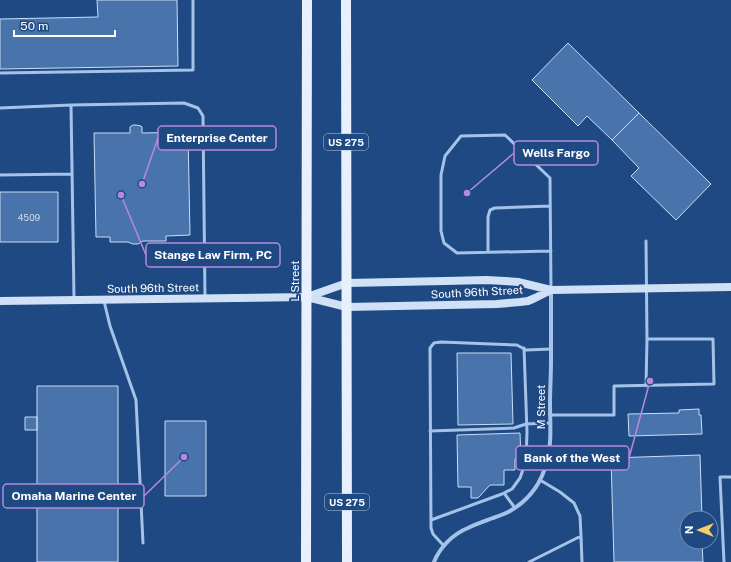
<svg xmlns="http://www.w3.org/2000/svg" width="731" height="562" font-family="'Public Sans',sans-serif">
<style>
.building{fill:#4873ab;stroke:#c9ddf7}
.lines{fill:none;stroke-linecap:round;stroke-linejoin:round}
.lane{stroke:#a5c3e9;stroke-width:3}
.street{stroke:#a5c3e9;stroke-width:4}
.secondary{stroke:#d0e0f7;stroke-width:8}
.primary{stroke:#e8f0fe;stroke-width:10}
.labels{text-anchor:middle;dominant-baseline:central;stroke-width:4;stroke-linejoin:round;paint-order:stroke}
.number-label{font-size:9px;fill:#d1dcea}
.shield{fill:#1f4982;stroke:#bcc8da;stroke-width:1}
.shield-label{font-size:10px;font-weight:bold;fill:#fff}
.street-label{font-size:11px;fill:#fff;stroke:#1f4982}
.leader{fill:none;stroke:#b68bdc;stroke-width:1.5}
.callout-dot{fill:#b68bdc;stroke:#1f4982;stroke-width:1.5}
.callout{fill:#1f4982;stroke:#b68bdc;stroke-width:1.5}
.callout-label{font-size:12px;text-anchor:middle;font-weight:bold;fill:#fff}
</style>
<rect width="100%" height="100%" fill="#1f4982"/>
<path class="building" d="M97,0h80l1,66 -178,3v-50l98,-2z
M568,43l71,70 -27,27 -25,-24 -9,10 -46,-46z
M639,113l72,71 -35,36 -45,-44 8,-8 -27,-28z
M133,125h3l5,1 1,1v6l46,-1 2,103 -24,1v5h-23l-5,3h-5l-5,-2h-18v-5h-14l-2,-104h36v-6z
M0,192h58v50h-58z
M457,353h54l2,71 -55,1z
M37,386h81v176h-81z
M699,409v6h2l1,19 -73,2 -1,-22 51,-1v-3z
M25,417h12v13h-12z
M165,421h41v75h-41z
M520,433l1,26h-6v11h-11v15h-14l-12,13h-7v-11h-13l-1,-52z
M700,455l2,63h-15v24h15l1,20h-89l-3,-104z"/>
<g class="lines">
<path class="lane" d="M0,73l193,-3v-70
M71,105l3,193
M0,108l71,-3 113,-2 14,5 5,8 2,182
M0,175l72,-1
M551,251l-94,2 -13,-10 -3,-12v-56l4,-19 16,-20 44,-1 45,43 1,112
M488,252v-35l2,-7 5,-2 55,-2
M104,301l6,25 26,74 7,143
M646,386l1,-47
M550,415h64v-29l100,-2 -1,-45h-66l-1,-98
M430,431l84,-3 12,-4 24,-1
M504,493l11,15
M431,520l71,-26 10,-5 8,-11 6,-17 1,-29 -3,-84
M581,536l1,26
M444,546l-11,-12 -2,-6 -1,-180 4,-5 7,-1 76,3 9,5 25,-1
M529,562l52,-26 -1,-20 -6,-13 -14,-11 -20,-12
M724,562l-4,-85h11"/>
<path class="street" d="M434,562c6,-15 19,-28 34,-34 8,-4 17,-7 25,-10 6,-2 12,-4 17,-7 19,-11 32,-29 37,-50 5,-18 3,-38 3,-58 0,-14 1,-28 1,-42 0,-24 0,-47 0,-70"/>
<path class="secondary" d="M307,297l40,-14 98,-2 41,-1 19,1 13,1 33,8 180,-3
M0,301l307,-4 40,10 150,-3 23,-2 8,-1 7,-3 16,-8"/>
<path class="primary" d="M346,0l1,562
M306,562l1,-562"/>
</g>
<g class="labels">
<g class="number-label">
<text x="29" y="217">4509</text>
</g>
<g class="shield">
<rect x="324" y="134" width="44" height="16" rx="3"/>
<rect x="325" y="494" width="44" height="16" rx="3"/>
</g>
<g class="shield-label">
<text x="346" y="142">US 275</text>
<text x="347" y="502">US 275</text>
</g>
<g class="street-label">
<text transform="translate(295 281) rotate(-90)">L Street</text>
<text transform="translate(153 288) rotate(-1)">South 96th Street</text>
<text transform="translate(477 292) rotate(-3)">South 96th Street</text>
<text transform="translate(541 407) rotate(-90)">M Street</text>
</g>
</g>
<path class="leader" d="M142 184L158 138M467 193L514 153M121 195L146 255M650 381L629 458M184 457L144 496"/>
<g class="callout-dot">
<circle cx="142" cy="184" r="4"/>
<circle cx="467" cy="193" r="4"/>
<circle cx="121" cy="195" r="4"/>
<circle cx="650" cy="381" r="4"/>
<circle cx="184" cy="457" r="4"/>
</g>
<g class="callout">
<rect x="158" y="126" width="118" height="24" rx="4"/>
<rect x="514" y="141" width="84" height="24" rx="4"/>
<rect x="146" y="243" width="134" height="24" rx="4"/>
<rect x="516" y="446" width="113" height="24" rx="4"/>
<rect x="3" y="484" width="141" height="24" rx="4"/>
</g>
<g class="callout-label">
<text x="217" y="142">Enterprise Center</text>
<text x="556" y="157">Wells Fargo</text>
<text x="213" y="259">Stange Law Firm, PC</text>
<text x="572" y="462">Bank of the West</text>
<text x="74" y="500">Omaha Marine Center</text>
</g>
<g transform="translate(699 530) rotate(270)"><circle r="19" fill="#1f4982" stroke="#7992b4"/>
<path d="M0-3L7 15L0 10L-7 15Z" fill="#f7ce65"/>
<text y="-6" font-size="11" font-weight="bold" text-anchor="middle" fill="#ffffff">N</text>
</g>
<path d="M14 30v6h101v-6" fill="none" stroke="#ffffff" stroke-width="2"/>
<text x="20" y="30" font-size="12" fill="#ffffff" stroke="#1f4982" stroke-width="3" paint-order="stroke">50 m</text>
</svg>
